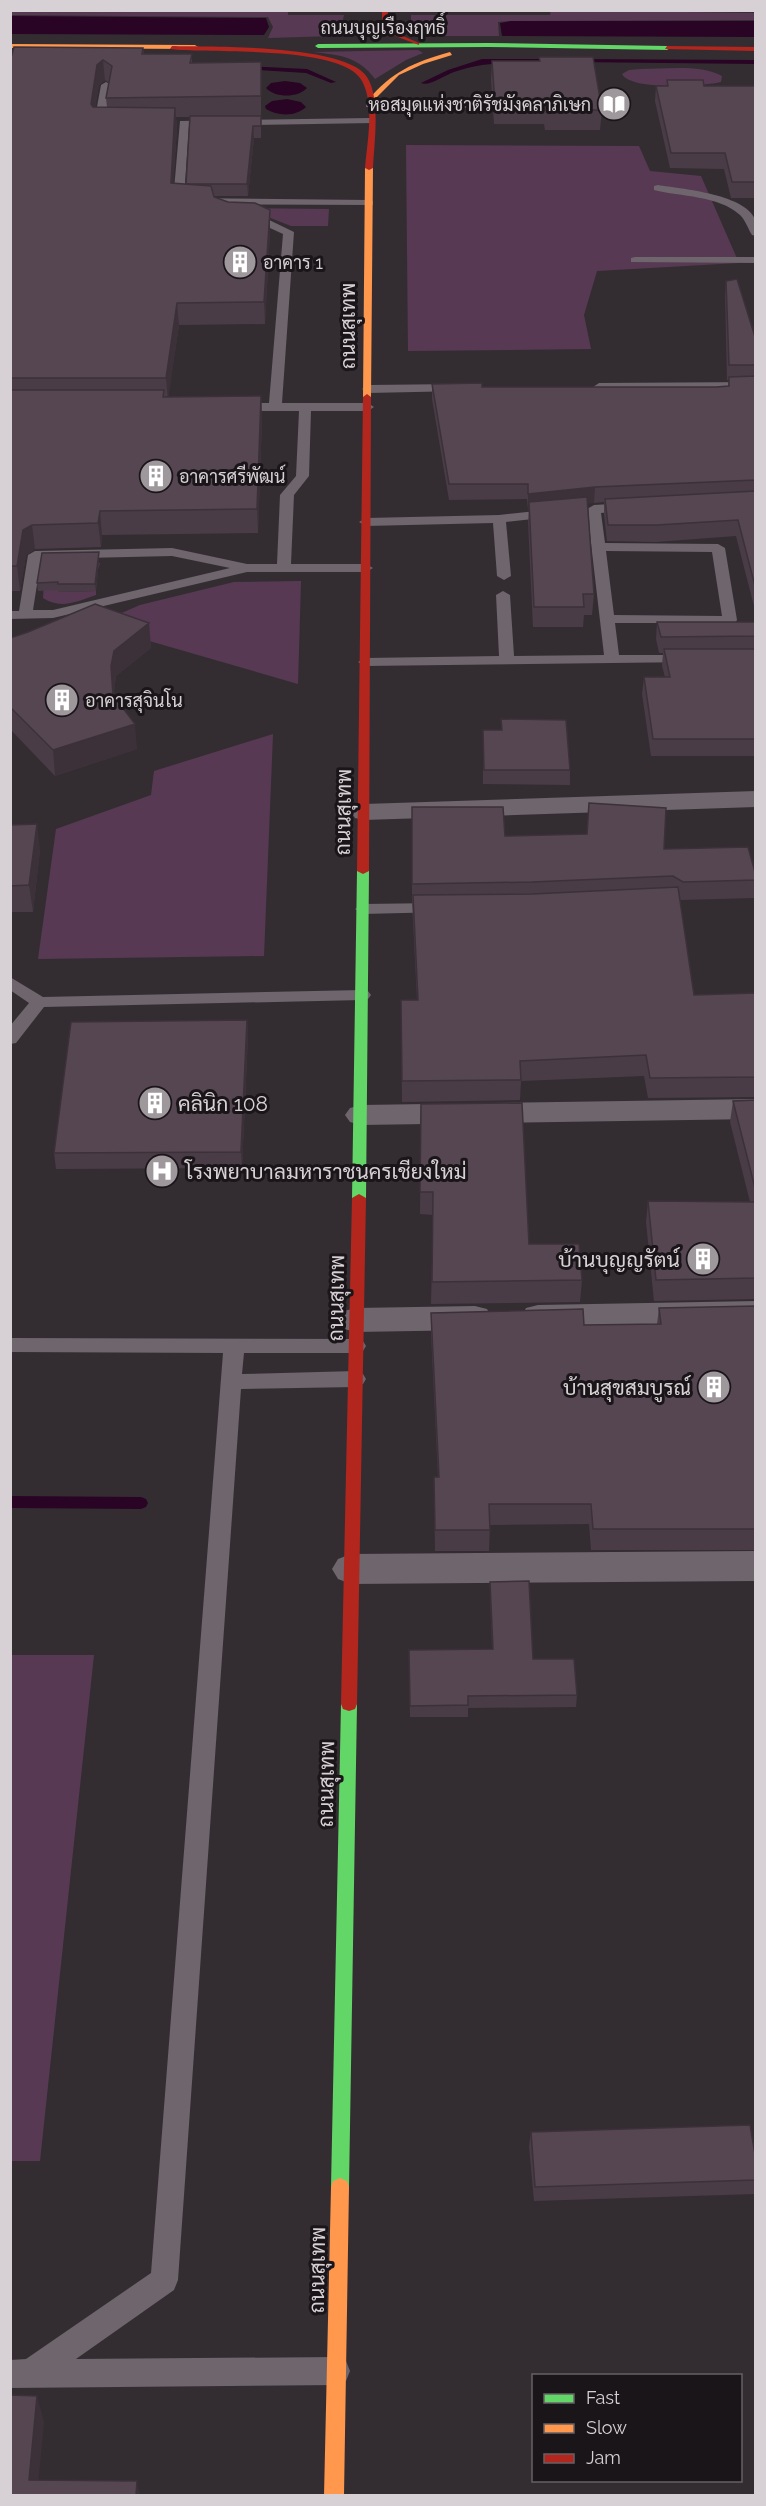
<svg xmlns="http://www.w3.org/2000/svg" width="766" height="2506" font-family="Raleway,Sarabun,sans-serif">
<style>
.green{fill:#583953}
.water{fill:#290425}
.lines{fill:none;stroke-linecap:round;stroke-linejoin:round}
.stream{fill:#290425;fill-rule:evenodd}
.lane{fill:#6e656d;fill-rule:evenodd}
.street{fill:#6e656d;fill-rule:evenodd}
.fast{fill:#63d668;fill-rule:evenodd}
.slow{fill:#ff974d;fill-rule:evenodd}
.jam{fill:#b3261e;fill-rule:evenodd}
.wall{fill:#493c47;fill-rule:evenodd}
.shaded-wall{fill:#3c3139}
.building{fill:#554652;stroke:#3c3139;stroke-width:1.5}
.labels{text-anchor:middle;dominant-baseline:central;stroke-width:6;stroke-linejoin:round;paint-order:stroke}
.far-street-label{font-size:18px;fill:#d7d0d5;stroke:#1a1519}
.far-poi-label{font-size:18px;fill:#d7d0d5;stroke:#1a1519;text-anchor:start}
.street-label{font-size:21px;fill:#d7d0d5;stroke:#1a1519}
.poi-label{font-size:21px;fill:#d7d0d5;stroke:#1a1519;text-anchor:start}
</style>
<rect width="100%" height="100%" fill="#332d32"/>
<path class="green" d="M11,10h277v5h56l-4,17 -6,4 -66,2 5,-11 -5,-10 -257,-2z
M551,10l204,3 1,7 -247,1 -11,1 1,14h-72l-13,-3 -3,-5v-13h139z
M418,50l5,3 -17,7 -31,19c-17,-23 -36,-24 -62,-27z
M641,69c24,0 59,-5 81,7l-1,6c-17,4 -90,9 -99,-8l7,-4z
M406,145l233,1 11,25 51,5 38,87 -142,8 -13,44 7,34 -183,2z
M228,208l101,1 -1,17h-37l-23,-9z
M65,563h35l-2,6h-37l-3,23 38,-1v4c-18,6 -35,15 -53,3l2,-28z
M301,581l-3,103 -204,-59 46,-20 94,-23z
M273,734l-9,222 -226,3 18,-130 95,-34 3,-24z
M11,1655h83l-54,506h-29z"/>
<path class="water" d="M11,16l240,2h15l3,9 -5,8h-15l-238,-1z
M511,21h244v16l-253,-1 -2,-13z
M285,81l15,2 7,5c-9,10 -32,10 -41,0l5,-5z
M287,99l14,3 5,5c-10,10 -29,9 -40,2l-1,-3 7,-5z"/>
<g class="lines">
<path class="stream" d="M482,59h74l3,2 -3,2c-36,0 -67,-3 -102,9 -9,3 -25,15 -33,11l27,-13z
M575,59l181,1v4l-183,-2z
M241,66l66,3 29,13 -5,1 -25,-10 -63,-4z
M10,1496l131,1 5,2 2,4 -2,4 -5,2 -131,-1z"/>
<path class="lane" d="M106,82l5,3 -6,35 9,3c-4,5 -16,5 -20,0l7,-38z
M370,102h95l5,3 -5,3 -99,-1v-4z
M370,118l4,1v4l-185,3 -5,72 185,2 4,1v4l-195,-1 -5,-3 7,-80z
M658,185c23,4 91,9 98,37 0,4 0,10 0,14l-4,-1c-4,-6 -6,-14 -12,-20 -22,-20 -59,-18 -86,-25v-4z
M245,215l18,2 31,15 -12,171h86l6,4 -6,4h-57l-2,65 -15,19 -3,69h75l7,4 -7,4h-119l-194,46 -43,1v-8h9l9,-56 7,-4 137,-3 75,16h30l3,-69 16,-19 3,-65h-64l-6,-4 6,-4h34l14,-169 -26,-12 -16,-2 -1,-2zM172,556l58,12 -177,42h-20l8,-51z
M635,257h121v6l-125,-1v-4z
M756,382v8l-157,1 -6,-4 6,-4z
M458,384l4,1v6l-94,2 -6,-4 6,-4z
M628,503l7,4 -2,3 -32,3 4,30 113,1 7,4 12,72 -2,3h-120l4,32h71l5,1 2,3 -2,3 -330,4 -7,-4 7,-4 134,-2 -3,-61 7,-4 7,4 4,61 90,-1 -17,-146 7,-4zM606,551l106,1 10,64 -108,-1z
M555,509l5,1 2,3 -2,3 -54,6 5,54 -7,4 -7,-4 -4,-53 -127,3 -7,-4 7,-4 133,-3z
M438,903l8,5 -2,4 -81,2 -8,-5 8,-5z
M10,977l33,20 319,-7 6,1 3,4 -3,4 -6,1 -318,7 -28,36 -6,1v-18l19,-23 -19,-13z
M10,1338l346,1 7,2 3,5 -3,5 -7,2h-112l-2,21 114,-3 7,3 3,5 -3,5 -7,3 -115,2 -63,891 -4,10 -98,69 260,-2 10,4 4,10 -4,10 -10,4 -326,3v-28l16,-1 125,-86 72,-920 -213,-1z"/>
<path class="street" d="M756,791v16l-392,13 -9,-2 -4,-6 4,-6 9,-2z
M756,1099v20l-395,6 -11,-3 -5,-7 5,-7 11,-3z
M756,1301v24l-218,4 -12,-3 -5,-9 5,-9 12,-3z
M475,1306l12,3 5,9 -5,9 -12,3 -119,2 -12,-3 -5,-9 5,-9 12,-3z
M756,1551v30l-405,3 -13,-5 -6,-10 6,-10 13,-5z"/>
<path class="fast" d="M488,43l179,3 3,2 -3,2 -179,-3 -170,1 -3,-2 3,-2z
M363,868l6,3 -3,327 -7,4 -7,-4 5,-327z
M349,1697l6,2 2,5 -8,483 -2,6 -7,3 -7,-3 -2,-6 10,-483 2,-5z"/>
<path class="slow" d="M10,44l185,1 3,2 -3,2 -185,-1z
M450,52l2,3 -29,9 -24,11 -27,27 -5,-1c26,-30 45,-38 83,-49z
M369,166l4,2 -2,229 -4,3 -4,-3 2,-229z
M340,2178l7,3 2,6 -5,309h-20l7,-309 2,-6z"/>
<path class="jam" d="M382,10h6l-1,19 32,14v2l-37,-14z
M172,46c39,1 174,-2 195,31 14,22 7,66 6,91l-4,2 -4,-2c2,-26 10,-63 -3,-87 -19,-37 -154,-27 -192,-32z
M667,46l89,1v4l-91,-2z
M367,394l4,3 -2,474 -6,3 -6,-3 6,-474z
M359,1194l7,4 -9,506 -2,5 -6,2 -6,-2 -2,-5 11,-506z"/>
</g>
<path class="wall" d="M143,48l1,6h48v9l69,-1v76h-7l-6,58h-34l56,35 -5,93 -86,1 -11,72 93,-1 1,24 -4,113 -156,2 -1,12 -66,2 -9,6 -6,36h-10v-530zM105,80l4,3 -3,15 1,9h-12l4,-22zM176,117h14l-4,67h-13l4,-56z
M539,57l63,53 -2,20h-55l-1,-6h-50l-3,-44 1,-19h47z
M667,80l37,6h52v112h-25l-7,-29 -54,-1 -15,-67 1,-15h10z
M726,281l30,59v274l-20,-78 -80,6 -49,-1 -3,-26v-13l-10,1h-6l6,91 -2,21h-8l-1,12h-50l-5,-105 1,-12h-1l-1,-11 -78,1 -17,-101v-15l50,3h234l12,-1 1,-6h-2l-2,-84z
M99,560l-3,31 -38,1v-2l-20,1 -1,-8z
M657,622h99v134h-105l-9,-62 2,-17h21l-3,-11 1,-13h-4l-3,-14z
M149,623l2,25 -35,28 -2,15v5l23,53 -82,27 -45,-47v-91z
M501,719l69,51v15l-87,-1v-54h18z
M412,807l93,29 159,13 92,27 -2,22 -73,2 -2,-1 15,96 62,-2v104l-108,1 -4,-22 -123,5 -1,19 -118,2 -1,-102h16l-5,-99z
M10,825l30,25 -7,62h-23z
M247,1020l1,16 -6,132 -186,1 -2,-16z
M756,1100v199l-102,2 -8,-79 2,-21 102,1 -20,-80 3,-21z
M421,1104l108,140 53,36 -2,22 -149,2 2,-89 -13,-1z
M756,1306v244h-165l-2,-26 -99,1 -1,26h-54l-1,-74h4l-7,-143v-21l153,12 73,-1 2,-16z
M490,1582l43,77 44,36 -1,12 -108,1v9h-58l-1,-55 83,-13 -2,-56z
M531,2132l225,29 -1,33 -221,7 -5,-55z"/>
<path class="shaded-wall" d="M103,60l2,20 -6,5 -6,40 -2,-21 6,-39z
M175,108l2,20 -5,76 -1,-21z
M253,126l1,12 -6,58 -1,-12z
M270,210v21l-5,93 -1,-22z
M177,303l2,22 -11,76 -2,-23z
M261,396l1,24 -4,113 -1,-24z
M595,487l-1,16 -65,7v-8v8h-1v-16z
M100,511l2,24 -1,12 -3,-24z
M32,525l3,24 -9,6 -6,36 -3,-25 6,-36z
M99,552v8l-3,31 -1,-7z
M149,623l2,25 -35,28 -2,15 2,29 -5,-54 3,-15z
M135,724l2,25 -82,27 -2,-26z
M37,824l3,26 -7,62 -4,-27z
M247,1020l1,16 -6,132 -1,-16z
M37,2396l7,26 -7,74 -8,-16z
M137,2481l3,15h-4z"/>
<path class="building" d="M14,47l129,1 -1,6h50l-2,9 71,-1v34l-155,2 6,-32 -9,-6 -6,5 -6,39 2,3 82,1 -4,75 40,3 3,11 14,5 27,1 15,7 -6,92 -87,1 -11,75h-156v-317z
M539,57h54l9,53h-57v-5l-50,-1 -3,-43h48z
M667,80h36l1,6h52v96h-24l-7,-29h-54l-15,-67h12z
M190,116h71v10h-8l-6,58h-61z
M737,279l19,61v25h-27l-3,-84z
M756,376v104l-161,7 -67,7v-10h-79l-17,-100 50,-1v4h234l13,-1v-9z
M10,390h154l-1,7 98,-1 -4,113 -157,2 -2,12 -66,2 -9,5 -6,36h-7z
M756,491v99l-18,-70 -81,5h-49l-3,-26z
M587,497l7,97h-11l1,13h-50l-5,-105z
M99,552l-4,32h-37v-2l-21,1 5,-30z
M95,604l54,19 -35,28 -3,15 2,29 22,29 -82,26 -43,-43v-69l18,-6z
M657,622h99v14l-95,1z
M664,649h92v90h-103l-9,-62h26z
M501,719l65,1 4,50h-86l-1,-40h19z
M589,803l77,5 -2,41 84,-2 8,29v4l-73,2 -10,-6 -141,6 -120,2v-77h91l2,29 82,-2z
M37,824l-8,61 -19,1v-61z
M678,887l16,108 62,-2v84l-106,1 -4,-23 -126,6 1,19 -119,1 -1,-81h17l-5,-105 119,-1z
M247,1020l-6,132 -187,1 17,-131z
M756,1100v92l-23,-91z
M522,1103l7,141h50l3,36 -150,2 1,-90h-13l1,-88z
M648,1201l108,1v76l-100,2z
M756,1306v223h-163l-2,-25h-102l1,26h-55l-1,-53h5l-8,-164 152,-4 1,16 77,-1 -2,-16z
M529,1581l4,78h41l3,36 -109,1v9l-58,1 -1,-56 84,-1 -3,-67z
M750,2125l6,36v19l-221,7 -4,-55z
M10,2395l27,1 -8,84 108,1 -1,15h-126z"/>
<defs>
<symbol id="library-disc" viewBox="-11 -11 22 22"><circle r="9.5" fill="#9e979c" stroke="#1a1519"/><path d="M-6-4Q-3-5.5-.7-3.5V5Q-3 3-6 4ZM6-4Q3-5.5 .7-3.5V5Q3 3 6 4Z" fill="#fff"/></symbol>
<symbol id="building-disc" viewBox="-11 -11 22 22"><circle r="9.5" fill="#9e979c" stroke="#1a1519"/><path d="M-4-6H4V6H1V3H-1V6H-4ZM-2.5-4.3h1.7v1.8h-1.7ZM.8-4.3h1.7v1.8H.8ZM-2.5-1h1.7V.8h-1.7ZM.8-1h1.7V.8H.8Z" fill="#fff"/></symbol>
<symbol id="hospital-disc" viewBox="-11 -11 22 22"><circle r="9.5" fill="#9e979c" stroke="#1a1519"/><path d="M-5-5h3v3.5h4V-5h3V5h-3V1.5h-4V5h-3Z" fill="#fff"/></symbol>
</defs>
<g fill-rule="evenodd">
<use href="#library-disc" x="595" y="85" width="38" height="38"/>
<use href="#building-disc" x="221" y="243" width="38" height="38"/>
<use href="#building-disc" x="137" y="457" width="38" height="38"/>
<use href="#building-disc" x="43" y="681" width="38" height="38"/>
<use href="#building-disc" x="136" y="1084" width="38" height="38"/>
<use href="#hospital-disc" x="143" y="1152" width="38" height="38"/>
<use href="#building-disc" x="684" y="1240" width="38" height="38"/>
<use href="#building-disc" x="695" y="1368" width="38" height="38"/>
</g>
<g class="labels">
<g class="far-street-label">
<text x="383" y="27">ถนนบุญเรืองฤทธิ์</text>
</g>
<g class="far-poi-label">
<text x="591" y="104" text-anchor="end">หอสมุดแห่งชาติรัชมังคลาภิเษก</text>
<text x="263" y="262">อาคาร 1</text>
<text x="179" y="476">อาคารศรีพัฒน์</text>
<text x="85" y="700">อาคารสุจินโน</text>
</g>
<g class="street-label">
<text transform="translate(347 326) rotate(-90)">ถนนสุเทพ</text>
<text transform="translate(343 812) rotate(-89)">ถนนสุเทพ</text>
<text transform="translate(336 1298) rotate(-89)">ถนนสุเทพ</text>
<text transform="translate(326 1784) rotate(-89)">ถนนสุเทพ</text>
<text transform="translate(317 2270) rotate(-89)">ถนนสุเทพ</text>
</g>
<g class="poi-label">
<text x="178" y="1103">คลินิก 108</text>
<text x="185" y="1171">โรงพยาบาลมหาราชนครเชียงใหม่</text>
<text x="680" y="1259" text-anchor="end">บ้านบุญญรัตน์</text>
<text x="691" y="1387" text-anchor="end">บ้านสุขสมบูรณ์</text>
</g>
</g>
<rect width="766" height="2506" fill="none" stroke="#d7d0d5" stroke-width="24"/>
<rect x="532" y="2374" width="210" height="108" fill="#1a1519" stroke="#666064" stroke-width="1.5"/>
<rect x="544" y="2394" width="30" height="9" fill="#63d668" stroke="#666064" stroke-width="1.5"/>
<text x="586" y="2404" font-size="18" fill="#d7d0d5">Fast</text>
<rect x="544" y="2424" width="30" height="9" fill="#ff974d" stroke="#666064" stroke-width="1.5"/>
<text x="586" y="2434" font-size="18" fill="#d7d0d5">Slow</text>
<rect x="544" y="2454" width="30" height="9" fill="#b3261e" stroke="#666064" stroke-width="1.5"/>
<text x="586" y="2464" font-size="18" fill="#d7d0d5">Jam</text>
</svg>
